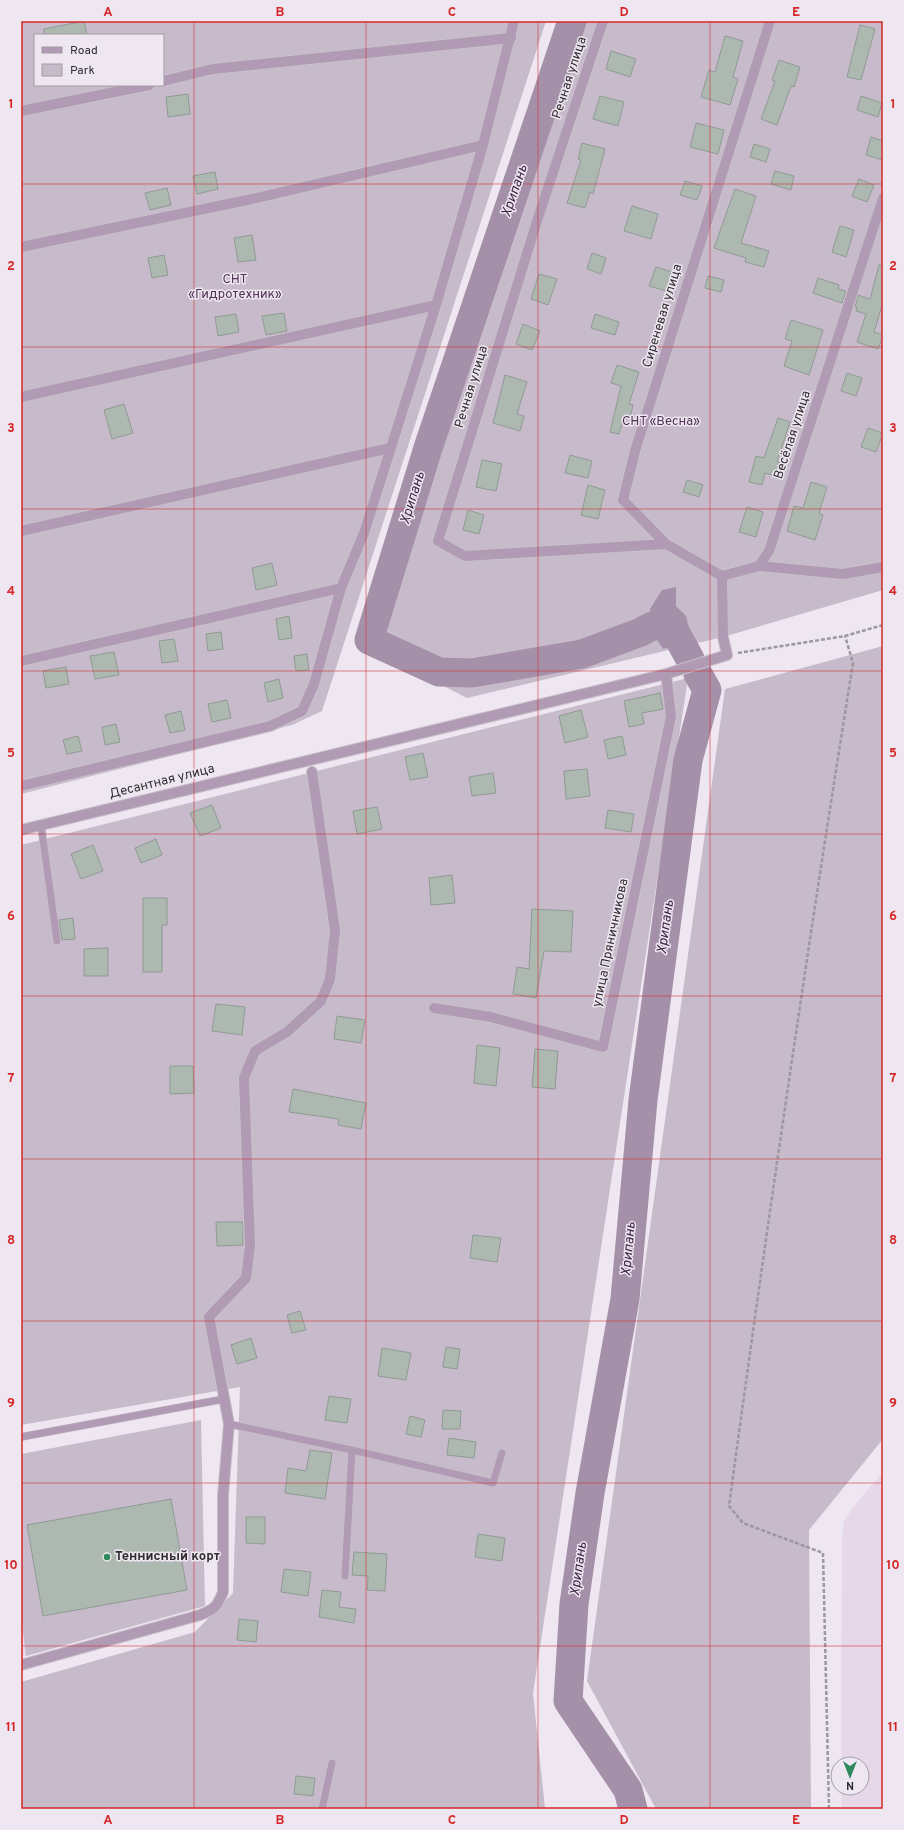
<svg xmlns="http://www.w3.org/2000/svg" width="904" height="1830" font-family="Overpass,sans-serif">
<style>
.built{fill:#e6d8e9}
.green{fill:#c7baca;fill-rule:evenodd}
.water{fill:#a490a8}
.lines{fill:none;stroke-linecap:round;stroke-linejoin:round}
.river{stroke:#a490a8;stroke-width:29}
.building{fill:#acb8b0;stroke:#909b94}
.service-casing{stroke:#c8c1ca;stroke-width:8}
.minor-casing{stroke:#c8c1ca;stroke-width:12}
.path{stroke:#9d979f;stroke-width:2.5;stroke-dasharray:4 2;stroke-linecap:butt}
.service{stroke:#b09ab4;stroke-width:7}
.minor{stroke:#b09ab4;stroke-width:10}
.grid{fill:none;stroke:#d62828;stroke-width:1;stroke-opacity:0.55}
.poi-dot{fill:#30885d;stroke:#eee6f0;stroke-width:1.5}
.labels{text-anchor:middle;dominant-baseline:central;stroke-width:3;stroke-linejoin:round;paint-order:stroke}
.street-label{font-size:13px;fill:#302d31;stroke:#eee6f0}
.park-label{font-size:13px;fill:#503256;stroke:#eee6f0}
.poi-label{font-size:13px;font-weight:bold;fill:#302d31;stroke:#eee6f0;text-anchor:start}
.water-label{font-size:14px;font-style:italic;fill:#3f2245;stroke:#eee6f0}
.neatline{fill:none;stroke:#d62828;stroke-width:1.5}
.grid-label{font-size:13px;text-anchor:middle;font-weight:bold;fill:#d62828}
</style>
<rect width="100%" height="100%" fill="#eee6f0"/>
<path class="built" d="M883,1472v337h-41l-1,-21h21v-24h-21l1,-226 2,-17 10,-15z
M21,1615l5,41 -5,1z"/>
<path class="green" d="M21,21h525l-224,690 -30,14 -271,69zM35,35h128v50h-128z
M558,21h325v569l-160,47 -256,61 -111,-57z
M883,646v793l-74,91 2,279h-155l-69,-128 138,-992z
M688,678l-155,1015 12,116h-524v-127l174,-50 38,-39 7,-206 -219,38v-580z
M201,1420l4,186 -179,50 -5,-41v-161z"/>
<path class="water" d="M676,587v19l10,10 3,13 -7,13 -19,7 -7,-11 -6,-29 12,-19z"/>
<g class="lines">
<path class="river" d="M572,21l-144,427 -59,192 70,32 33,1 110,-19 59,-22 11,-6h20l18,33
M633,1809l-5,-19 -60,-89 6,-97 16,-111 35,-194 18,-199 45,-340 19,-70 -9,-16"/>
</g>
<path class="building" d="M84,21l3,14h-43v-6z
M860,25l15,4 -14,51 -14,-3z
M725,36l18,5 -10,36 5,2 -8,26 -29,-8 8,-27 6,2z
M611,51l25,8 -6,18 -24,-8z
M779,60l21,7 -6,20 -3,-1 -14,39 -16,-6 14,-38 -3,-1z
M188,94l2,20 -22,3 -2,-20z
M600,96l24,6 -6,24 -25,-7z
M861,96l21,7 -4,14 -21,-7z
M696,123l28,7 -6,24 -28,-7z
M871,137l12,4v19l-17,-5z
M582,143l23,6 -12,45 -3,-2 -5,16 -18,-5 14,-43 -3,-1z
M754,144l16,5 -4,13 -16,-5z
M775,171l19,5 -3,14 -20,-6z
M215,172l3,17 -21,5 -4,-18z
M859,179l15,6 -7,17 -15,-6z
M685,181l17,5 -5,14 -17,-5z
M167,188l4,17 -21,5 -5,-17z
M735,189l21,7 -15,47 28,8 -5,16 -19,-5 1,-4 -32,-10z
M632,206l26,8 -7,25 -27,-8z
M840,226l14,4 -8,27 -14,-5z
M252,235l4,25 -18,2 -4,-24z
M592,253l14,5 -5,16 -14,-5z
M164,255l4,20 -16,3 -4,-20z
M879,265h4v37l-9,30 9,3 -5,14 -21,-7 9,-28 -10,-3 1,-4h-2l3,-12 12,4z
M656,267l16,5 -6,19 -17,-5z
M539,274l18,5 -9,26 -17,-6z
M708,276l16,4 -3,12 -16,-4z
M818,278l21,7 -1,4 8,2 -4,12 -29,-10z
M284,313l3,18 -21,4 -4,-19z
M236,314l3,18 -21,4 -3,-19z
M595,314l24,8 -4,13 -24,-7z
M791,320l32,10 -14,45 -25,-9 8,-25 -7,-2z
M523,324l17,7 -8,19 -16,-6z
M617,365l22,7 -10,32 4,1 -3,14 -6,-1 -5,16 -9,-2 11,-46 -10,-3z
M847,373l15,5 -6,18 -15,-5z
M505,375l22,7 -10,32 7,2 -4,15 -27,-8z
M124,404l9,29 -21,6 -8,-29z
M778,418l12,4 -13,40 6,1 -4,14 -14,-4 -3,12 -13,-3 7,-26 8,2z
M868,428l15,5 -7,19 -15,-5z
M570,455l22,6 -4,17 -23,-5z
M482,460l20,4 -6,27 -20,-4z
M687,480l16,5 -4,12 -16,-5z
M811,482l16,5 -8,26 4,2 -8,25 -28,-9 7,-25 9,2z
M588,485l17,5 -7,29 -17,-4z
M747,507l16,5 -7,25 -17,-5z
M468,510l16,5 -5,19 -16,-4z
M272,563l5,22 -21,5 -4,-22z
M289,616l3,22 -13,2 -3,-21z
M221,632l2,17 -15,2 -2,-17z
M174,639l4,22 -16,2 -3,-22z
M114,652l5,23 -24,4 -5,-23z
M307,654l2,16 -13,1 -2,-15z
M66,667l3,17 -23,4 -3,-17z
M279,679l4,19 -15,4 -4,-19z
M660,693l3,16 -21,4 2,11 -15,3 -5,-26z
M227,700l4,18 -19,4 -4,-18z
M581,710l7,27 -23,6 -6,-27z
M181,711l4,19 -15,3 -5,-18z
M116,724l4,18 -15,3 -3,-18z
M78,736l4,15 -15,3 -4,-14z
M622,736l4,19 -18,4 -4,-19z
M423,753l5,24 -18,3 -5,-23z
M587,769l3,27 -24,3 -2,-28z
M493,773l3,20 -24,3 -3,-19z
M212,805l9,23 -21,8 -10,-23z
M377,807l5,22 -25,5 -4,-23z
M608,810l26,4 -3,18 -26,-4z
M156,839l6,16 -21,8 -6,-15z
M93,845l10,26 -22,8 -10,-25z
M452,875l3,28 -24,2 -2,-27z
M143,898h24v27h-5v47h-19z
M532,909l41,2 -2,41 -27,-1 -8,47 -23,-4 4,-27 12,2z
M73,918l2,21 -13,1 -3,-20z
M108,948v28h-24v-27z
M216,1004l29,3 -3,28 -30,-4z
M337,1016l28,4 -4,23 -27,-4z
M477,1045l23,3 -4,38 -22,-3z
M535,1049l23,2 -3,38 -23,-2z
M170,1066h23l1,27 -24,1z
M293,1089l73,14 -5,26 -23,-4 1,-6 -50,-7z
M216,1222h27v23l-26,1z
M473,1235l28,3 -4,24 -27,-4z
M300,1311l6,19 -14,3 -5,-18z
M251,1338l6,20 -20,6 -6,-19z
M446,1347l14,2 -3,20 -14,-2z
M382,1348l29,5 -5,27 -28,-4z
M329,1396l22,3 -4,24 -22,-3z
M443,1410l18,1 -1,18h-18z
M410,1416l15,4 -4,17 -15,-3z
M449,1438l27,4 -2,16 -27,-3z
M310,1450l22,3 -7,46 -40,-6 3,-25 18,3z
M171,1499l16,91 -144,26 -16,-91z
M246,1517h19v27l-19,-1z
M478,1534l27,4 -3,23 -27,-4z
M354,1552l33,2 -2,37 -18,-1 1,-14 -16,-1z
M284,1569l27,3 -3,24 -27,-4z
M322,1590l19,2 -2,15 17,2 -2,14 -35,-6z
M239,1619l19,2 -2,21 -19,-2z
M296,1776l19,2 -2,18 -19,-2z"/>
<g class="lines">
<defs>
<path id="service" d="M41,825l16,116
M229,1424l123,26 141,33 9,-30
M21,1437l203,-38
M345,1576l7,-126
M322,1809l10,-46"/>
<path id="minor" d="M603,21l-66,200 -99,320 27,15 201,-12
M163,81l50,-12 298,-31
M21,111l128,-26
M21,247l231,-48 231,-54
M21,397l415,-92
M21,531l369,-83
M759,566l84,8 40,-7
M722,576l-56,-32 -43,-44 12,-49 135,-430
M21,661l320,-73
M21,786l249,-60 32,-15 12,-27 27,-96 23,-55 72,-228 47,-160 31,-124
M21,830l645,-156 61,-19 -4,-18 -1,-61 37,-10 10,-15 114,-353
M434,1008l57,9 112,30 68,-331 -5,-42
M21,1665l179,-50c15,-6 17,-8 23,-23v-97l6,-71 -20,-107 37,-39 4,-32 -6,-168 11,-27 32,-19 34,-31 9,-22 5,-49 -23,-158"/>
</defs>
<use href="#service" class="service-casing"/>
<use href="#minor" class="minor-casing"/>
<path class="path" d="M738,653l107,-17 38,-11
M829,1809l-6,-256 -80,-30 -14,-17c38,-281 79,-562 124,-843l-8,-27"/>
<use href="#service" class="service"/>
<use href="#minor" class="minor"/>
</g>
<path class="grid" d="M194,21v1788M366,21v1788M538,21v1788M710,21v1788M21,184h862M21,347h862M21,509h862M21,671h862M21,834h862M21,996h862M21,1159h862M21,1321h862M21,1483h862M21,1646h862"/>
<circle class="poi-dot" cx="107" cy="1557" r="4"/>
<g class="labels">
<g class="street-label">
<text transform="translate(570 78) rotate(-72)">Речная улица</text>
<text transform="translate(663 316) rotate(-73)">Сиреневая улица</text>
<text transform="translate(472 387) rotate(-73)">Речная улица</text>
<text transform="translate(793 435) rotate(-72)">Весёлая улица</text>
<text transform="translate(162 782) rotate(-14)">Десантная улица</text>
<text transform="translate(611 943) rotate(-78)">улица Пряничникова</text>
</g>
<g class="park-label">
<text x="235" y="280">СНТ<tspan x="235" dy="15">«Гидротехник»</tspan></text>
<text x="661" y="422">СНТ «Весна»</text>
</g>
<g class="poi-label">
<text x="115" y="1557">Теннисный корт</text>
</g>
<g class="water-label">
<text transform="translate(515 191) rotate(-71)">Хрипань</text>
<text transform="translate(413 498) rotate(-73)">Хрипань</text>
<text transform="translate(666 927) rotate(-82)">Хрипань</text>
<text transform="translate(629 1249) rotate(-85)">Хрипань</text>
<text transform="translate(579 1569) rotate(-82)">Хрипань</text>
</g>
</g>
<rect width="904" height="1830" fill="none" stroke="#eee6f0" stroke-width="44"/>
<rect x="34" y="34" width="130" height="52" fill="#eee6f0" stroke="#a29ca4"/>
<rect x="42" y="47" width="20" height="6" fill="#b09ab4" stroke="#a29ca4"/>
<text x="70" y="54" font-size="12" fill="#302d31">Road</text>
<rect x="42" y="64" width="20" height="12" fill="#c7baca" stroke="#a29ca4"/>
<text x="70" y="74" font-size="12" fill="#302d31">Park</text>
<g transform="translate(850 1776) rotate(180)"><circle r="19" fill="#eee6f0" stroke="#a29ca4"/>
<path d="M0-3L7 15L0 10L-7 15Z" fill="#30885d"/>
<text y="-6" font-size="11" font-weight="bold" text-anchor="middle" fill="#302d31">N</text>
</g>
<rect x="22" y="22" width="860" height="1786" class="neatline"/>
<g class="grid-label">
<text x="108" y="16">A</text>
<text x="280" y="16">B</text>
<text x="452" y="16">C</text>
<text x="624" y="16">D</text>
<text x="796" y="16">E</text>
<text x="11" y="108">1</text>
<text x="893" y="108">1</text>
<text x="11" y="270">2</text>
<text x="893" y="270">2</text>
<text x="11" y="432">3</text>
<text x="893" y="432">3</text>
<text x="11" y="595">4</text>
<text x="893" y="595">4</text>
<text x="11" y="757">5</text>
<text x="893" y="757">5</text>
<text x="11" y="920">6</text>
<text x="893" y="920">6</text>
<text x="11" y="1082">7</text>
<text x="893" y="1082">7</text>
<text x="11" y="1244">8</text>
<text x="893" y="1244">8</text>
<text x="11" y="1407">9</text>
<text x="893" y="1407">9</text>
<text x="11" y="1569">10</text>
<text x="893" y="1569">10</text>
<text x="11" y="1731">11</text>
<text x="893" y="1731">11</text>
<text x="108" y="1824">A</text>
<text x="280" y="1824">B</text>
<text x="452" y="1824">C</text>
<text x="624" y="1824">D</text>
<text x="796" y="1824">E</text>
</g>
</svg>
